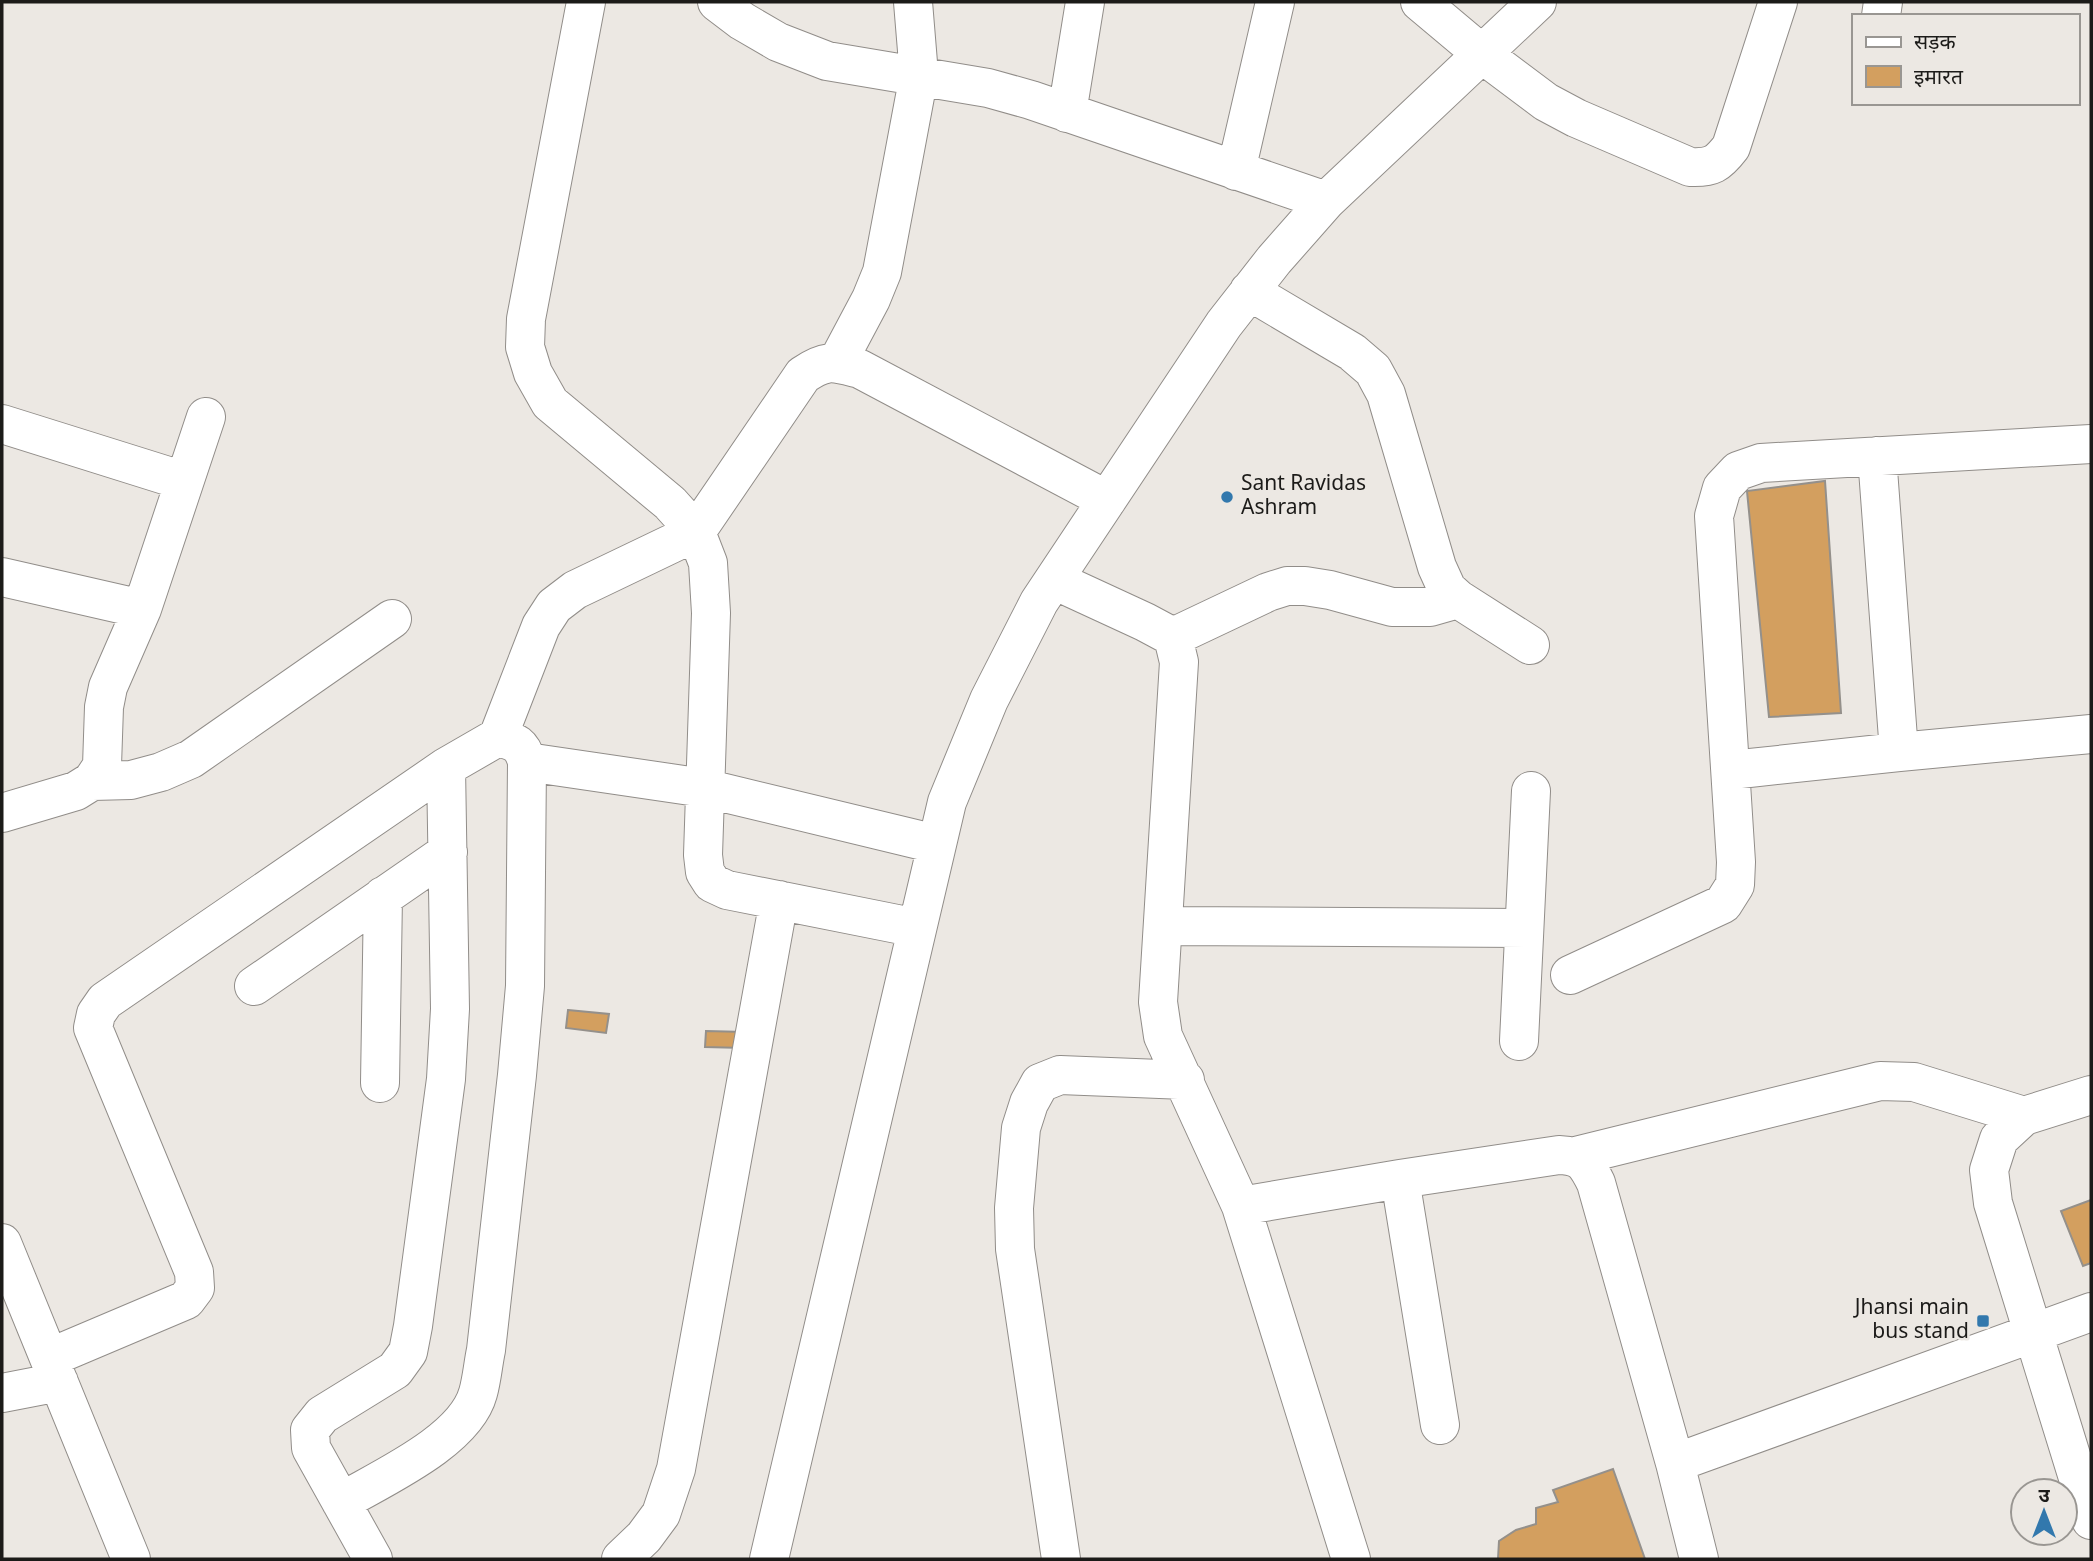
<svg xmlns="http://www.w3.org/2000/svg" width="2093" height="1561" font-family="Georgia,'Noto Sans Devanagari',serif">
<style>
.building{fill:#d39f5f;stroke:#94908b;stroke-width:2}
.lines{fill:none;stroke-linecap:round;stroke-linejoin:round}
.minor-casing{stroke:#918d89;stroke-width:40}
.minor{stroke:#fff;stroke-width:38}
.poi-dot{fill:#3278ad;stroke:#ece8e3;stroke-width:2.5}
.labels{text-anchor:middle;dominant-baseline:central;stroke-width:5;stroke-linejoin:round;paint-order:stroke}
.poi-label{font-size:21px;fill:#1c1b19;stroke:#ece8e3;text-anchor:start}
</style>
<rect width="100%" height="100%" fill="#ece8e3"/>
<path class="building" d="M1825,481l16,232 -72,4 -22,-226z
M568,1010l41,4 -3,19 -40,-5z
M706,1031l39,1 -1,16 -39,-1z
M2091,1200v63l-8,3 -22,-55z
M1613,1469l32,90h-147l1,-18 17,-11 20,-6v-16l22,-6 -5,-12z"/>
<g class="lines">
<defs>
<path id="minor" d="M586,2l-60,317 -1,28 8,26 17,30 120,100 26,29 12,31 3,50 -8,242 2,17 7,11 15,7 190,38
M717,2l25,19 36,21 49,19 161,27 43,12 295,101
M1420,2l62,52 64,48 30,16 114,49c22,1 28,-3 41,-20l47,-145
M1881,16l2,-14
M1067,113l18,-111
M1236,171l39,-169
M1249,291l103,61 21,18 13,24 51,173 10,22 11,10 72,46
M837,363l34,-64 11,-27 37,-197 -6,-73
M2,424l182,57
M1877,456l22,296
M2,577l140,32
M1054,580l91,42 28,15 6,25 -21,340 5,34 78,170 159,-27 159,-24c23,1 27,8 37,28l79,280 24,96
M1173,637l95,-45 19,-6h18l25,4 62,17h38l28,-8
M498,737l43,-111 13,-20 21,-16 121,-58 107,-157c24,-16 29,-13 57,-6l247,131
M527,762l177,26 232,56
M1731,770l168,-18 192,-18
M92,781l39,-1 30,-8 30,-13 201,-140
M2,813l74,-22 16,-10 10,-15 2,-59 4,-20 34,-78 64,-192
M1163,926l361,2
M1570,975l153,-71 12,-19 1,-23 -22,-346 8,-28 16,-17 23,-8 330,-19
M254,986l194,-134
M1519,1041l12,-250
M380,1083l3,-187
M2091,1095l-67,21 -25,23 -10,31 4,33 98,317
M1576,1156l304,-75 34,1 110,34
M1400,1179l40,246
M1241,1206l110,353
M2,1243l129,316
M49,1358l137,-58 9,-12 -1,-16 -101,-244 3,-14 9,-13 341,-234 52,-30c18,5 24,7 29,25l-2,224 -8,89 -31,275c-3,14 -4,29 -8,43 -13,48 -96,85 -137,109
M2,1393l57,-11
M1675,1463l416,-151
M373,1559l-62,-111 -1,-18 12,-15 73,-45 13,-18 5,-26 33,-247 4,-70 -4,-242
M621,1559l23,-22 17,-23 15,-45 103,-569
M769,1559l178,-757 42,-102 50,-98 185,-278 50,-64 52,-59 211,-199
M1061,1559l-46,-310 -1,-41 7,-80 8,-25 11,-20 20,-8 125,5"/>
</defs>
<use href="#minor" class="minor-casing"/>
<use href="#minor" class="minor"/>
</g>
<g class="poi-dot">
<circle cx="1227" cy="497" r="7"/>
<rect x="1976" y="1314" width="14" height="14" rx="3.5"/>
</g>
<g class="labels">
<g class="poi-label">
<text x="1241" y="485">Sant Ravidas<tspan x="1241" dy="24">Ashram</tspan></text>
<text x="1969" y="1309" text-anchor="end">Jhansi main<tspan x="1969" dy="24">bus stand</tspan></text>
</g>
</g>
<rect width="2093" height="1561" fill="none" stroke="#1c1b19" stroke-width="7"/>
<rect x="1852" y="14" width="228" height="91" fill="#ece8e3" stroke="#999692" stroke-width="2"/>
<rect x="1866" y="37" width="35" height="10" fill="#ffffff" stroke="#999692" stroke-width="2"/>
<text x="1914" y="49" font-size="21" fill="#1c1b19">सड़क</text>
<rect x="1866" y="66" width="35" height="21" fill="#d39f5f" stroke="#999692" stroke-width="2"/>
<text x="1914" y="84" font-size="21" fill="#1c1b19">इमारत</text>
<g transform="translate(2044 1512)"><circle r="33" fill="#ece8e3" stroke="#999692" stroke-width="2"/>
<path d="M0-5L12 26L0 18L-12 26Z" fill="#3278ad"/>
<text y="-10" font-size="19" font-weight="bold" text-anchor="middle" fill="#1c1b19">उ</text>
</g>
</svg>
